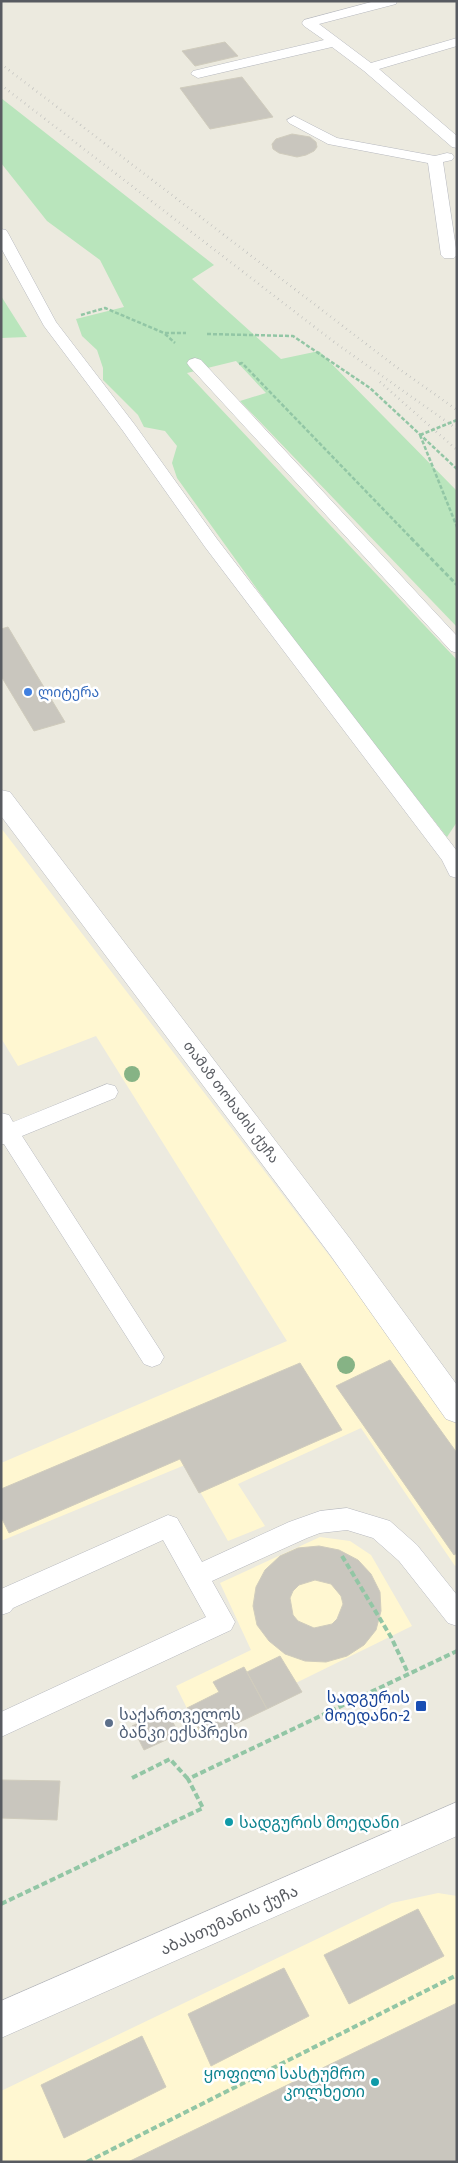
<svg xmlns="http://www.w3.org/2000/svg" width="458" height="2163" font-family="'Fira Sans Condensed','Noto Sans Georgian',sans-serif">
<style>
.commercial{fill:#fff7d1}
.green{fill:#b9e5bc}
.building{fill:#c9c6be;stroke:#d0ccbd;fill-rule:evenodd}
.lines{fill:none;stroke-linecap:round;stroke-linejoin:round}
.lane-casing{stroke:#b7b9bf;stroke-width:1}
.street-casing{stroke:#b7b9bf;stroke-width:1}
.path-far2{stroke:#92c6a5;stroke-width:2.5;stroke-dasharray:4 2;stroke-linecap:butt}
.path-far1{stroke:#92c6a5;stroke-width:3;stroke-dasharray:4.5 2.5;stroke-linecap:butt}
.path{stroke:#92c6a5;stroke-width:4;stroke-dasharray:6 3;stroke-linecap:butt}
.lane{fill:#fff;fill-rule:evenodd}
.street{fill:#fff;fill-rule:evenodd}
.rail{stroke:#b3b4b4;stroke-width:2.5;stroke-dasharray:0.5 4.5;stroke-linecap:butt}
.tree{fill:#86b385}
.shop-dot{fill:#3f7fe0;stroke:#fff;stroke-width:2}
.transit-dot{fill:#1a4fb4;stroke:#fff;stroke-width:2}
.service-dot{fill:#5c6f8a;stroke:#fff;stroke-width:2}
.culture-dot{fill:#0f9aa8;stroke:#fff;stroke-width:2}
.labels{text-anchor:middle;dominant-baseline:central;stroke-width:5;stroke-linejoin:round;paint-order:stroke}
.shop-label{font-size:14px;fill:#366cbe;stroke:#fff;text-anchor:start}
.street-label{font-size:14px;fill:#585b61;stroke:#fff}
.near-transit-label{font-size:16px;fill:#164399;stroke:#fff;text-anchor:end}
.near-service-label{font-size:16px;fill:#4e5e75;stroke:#fff;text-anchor:start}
.near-culture-label{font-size:16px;fill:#0d838f;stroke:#fff;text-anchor:start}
.near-street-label{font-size:16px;fill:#585b61;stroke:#fff}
</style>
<rect width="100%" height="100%" fill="#eceadf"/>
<path class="commercial" d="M1,828l456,594v143l-2,1 -94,-138 -123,56 27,42 -37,15 -43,-76 -184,76v-78l286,-122 -191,-305 -78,30 -17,-28z
M320,1537l30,4 21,14 41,71 -214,105 -22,-45 75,-36 -31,-67z
M438,1893l19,3v266h-456v-71l391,-188z"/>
<path class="green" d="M1,98l213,167 -22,14 89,80 38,-8 138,140v136l-217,-226 26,-8 -30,-32 -49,12 270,287v162l-10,15 -147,-188 -123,-171 -5,-15 5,-17 -12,-15 -21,-4 -6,-12 -35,-35v-12l-6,-18 -15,-14 -6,-17 48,-12 -24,-47 -53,-39 -46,-58z
M1,296l26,41 -26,1z"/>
<path class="building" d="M225,42l13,14 -43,10 -13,-15z
M242,77l31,40 -63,12 -30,-41z
M292,134l18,3 6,5 1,5 -3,4 -8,4 -9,2 -18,-4 -6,-4 -1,-5 4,-5z
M8,627l28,47 29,48 -31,9 -33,-55v-47z
M390,1360l67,93v100l-3,2 -118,-169z
M300,1363l42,67 -143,63 -19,-34 -171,74 -8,-16v-28z
M319,1546l20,4 19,10 13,14 9,18 1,19 -5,19 -12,15 -17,11 -21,6 -21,-1 -20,-7 -16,-13 -12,-16 -4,-19 3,-19 9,-17 15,-14 18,-8zM315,1580l16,4 10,12 2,8 -6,15 -5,5 -18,4 -16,-7 -5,-6 -3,-17 3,-7 6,-6z
M280,1656l22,36 -35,17 -20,-37z
M244,1667l23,42 -63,30 -17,-31 32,-16 -6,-10z
M166,1709l13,25 -35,16 -12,-24z
M1,1780l59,1 -3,39 -56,-2z
M418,1909l26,47 -95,48 -25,-49z
M284,1968l25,48 -98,50 -23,-52z
M457,2003v159h-329z
M142,2036l24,51 -102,51 -23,-53z"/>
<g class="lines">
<defs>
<path id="lane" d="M375,1h22l-1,3 -77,20 52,39 86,-25v8l-78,23 78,67v12l-5,-1 -88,-76 -32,-24 -134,31 -7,-4 2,-3 131,-31 -20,-14 -2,-3 2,-3z
M294,116l43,22 98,18 12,-3 5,1 2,3 -2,3 -9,2 14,93 -3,3h-10l-3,-3 -13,-92 -100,-19 -39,-21 -2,-3z
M1,229l5,1 2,3 48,89 79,103 82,114 240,312v27l-7,-2 -8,-16 -237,-313 -82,-116 -79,-105 -43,-78z
M195,358l6,2 256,276v17l-6,-2 -262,-285 -2,-3 2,-3z
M107,1084l8,2 3,6 -3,6 -93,38 138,214 4,7 -4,7 -8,3 -8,-3 -140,-220h-3v-31l8,2 4,7z
M347,1508l43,13 27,24 40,50v31l-9,-3 -49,-62 -26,-23 -26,-8 -27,3 -13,5 -95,43 23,41 -4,8 -230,107v-25l205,-95 -43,-77 -150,68 -3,4 -9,3v-26l167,-74 9,3 25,44 87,-40 31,-11z"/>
<path id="street" d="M1,790l9,2 341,448 106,145v38l-11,-4 -115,-163 -330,-440z
M457,1802v34l-456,202v-37z"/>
</defs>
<use href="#lane" class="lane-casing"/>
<use href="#street" class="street-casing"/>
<path class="path-far2" d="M81,315l24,-7 59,25h22
M165,334l10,9
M207,334l86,2 77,52 87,81
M239,364l3,-1 170,176
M420,435l37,92
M420,435l37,-15"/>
<path class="path-far1" d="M411,538l46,47"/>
<path class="path" d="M342,1556l49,81 17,36
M132,1778l38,-19 18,20
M1,1904l202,-96 -15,-29 269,-128
M87,2162l370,-187"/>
<use href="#lane" class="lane"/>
<use href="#street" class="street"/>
<path class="rail" d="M1,64l394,302 62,44
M1,85l333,257 123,87
M380,382l77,68"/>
</g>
<g class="tree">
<circle cx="132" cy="1074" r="8"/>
<circle cx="346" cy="1365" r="9"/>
</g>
<circle class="shop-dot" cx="28" cy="692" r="5"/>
<rect class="transit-dot" x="415" y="1700" width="12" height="12" rx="2.5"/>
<circle class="service-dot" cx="109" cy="1723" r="5"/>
<g class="culture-dot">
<circle cx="229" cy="1822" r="5"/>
<circle cx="375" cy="2082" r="5"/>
</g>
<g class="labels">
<g class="shop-label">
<text x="38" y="692">ლიტერა</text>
</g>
<g class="street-label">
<text transform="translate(231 1102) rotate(53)">თამაზ თოხაძის ქუჩა</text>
</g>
<g class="near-transit-label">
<text x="410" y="1697">სადგურის<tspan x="410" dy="18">მოედანი-2</tspan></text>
</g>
<g class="near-service-label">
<text x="119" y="1714">საქართველოს<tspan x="119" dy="18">ბანკი ექსპრესი</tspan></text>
</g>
<g class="near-culture-label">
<text x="239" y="1822">სადგურის მოედანი</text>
<text x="365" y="2073" text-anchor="end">ყოფილი სასტუმრო<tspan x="365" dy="18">კოლხეთი</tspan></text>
</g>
<g class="near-street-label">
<text transform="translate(229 1920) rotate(-24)">აბასთუმანის ქუჩა</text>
</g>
</g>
<rect width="458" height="2163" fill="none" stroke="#585b61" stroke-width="5"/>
</svg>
